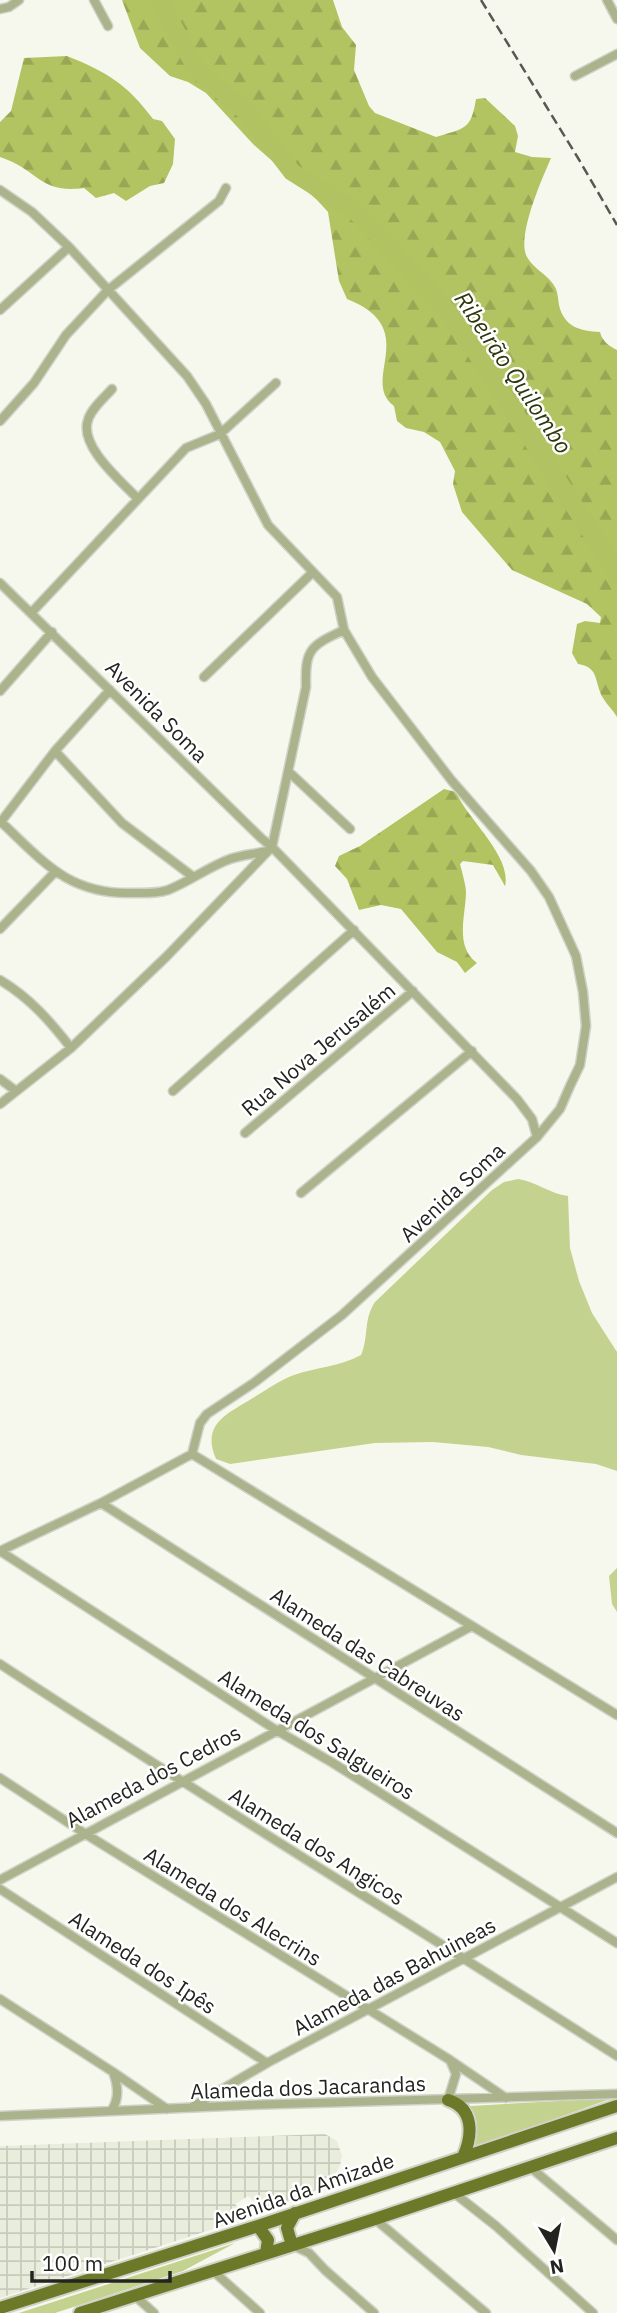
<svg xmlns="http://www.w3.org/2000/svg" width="617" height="2313" font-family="'IBM Plex Sans',sans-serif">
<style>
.industrial{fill:url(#industrial-grid)}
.green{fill:#c4d28f}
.forest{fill:url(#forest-firs)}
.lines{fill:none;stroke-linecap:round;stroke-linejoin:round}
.river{stroke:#b1c262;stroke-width:18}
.minor-casing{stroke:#d0d2c8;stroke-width:11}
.primary-casing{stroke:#d0d2c8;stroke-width:16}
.minor{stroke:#aab38b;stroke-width:8}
.primary{stroke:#6c7929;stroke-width:12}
.rail{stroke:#565852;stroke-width:2.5;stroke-dasharray:10 5;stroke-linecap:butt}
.labels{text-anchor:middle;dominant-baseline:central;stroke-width:5;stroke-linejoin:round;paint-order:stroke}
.street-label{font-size:21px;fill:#232420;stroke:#fff}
.water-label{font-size:23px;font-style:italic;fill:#2f350c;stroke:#fff}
</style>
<defs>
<pattern id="industrial-grid" width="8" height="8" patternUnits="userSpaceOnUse" patternTransform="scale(1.75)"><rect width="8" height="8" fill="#e9eddb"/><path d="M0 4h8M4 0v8" fill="none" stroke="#c8cbbc"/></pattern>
<pattern id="forest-firs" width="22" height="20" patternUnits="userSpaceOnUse" patternTransform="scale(1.75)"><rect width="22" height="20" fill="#b2c362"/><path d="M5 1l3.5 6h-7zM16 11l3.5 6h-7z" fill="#99a755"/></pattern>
</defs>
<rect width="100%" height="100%" fill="#f6f8ed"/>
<path class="industrial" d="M325,2134l12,7 5,15 -2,10 -8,13 -19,13 -48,19 -17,-15 -13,8 12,14 -247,80v-152z"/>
<path class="green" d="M518,1179c20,3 32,15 50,17l2,52 9,33 13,32 25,39v119l-21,-7 -75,-9 -33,-8 -55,-5 -58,1 -145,21 -14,-5c-16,-37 14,-46 40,-63 12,-7 24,-16 38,-21 23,-8 45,-8 67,-20 8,-19 2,-35 14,-53l117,-112 12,-8z
M617,1568v44l-5,-8 -3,-28z
M613,2098l-143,51c8,-16 10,-27 0,-43z
M235,2243l-52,28 -128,42h-36z"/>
<path class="forest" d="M122,0h211l9,27 14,18 -2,25 15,36 6,7 61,24c29,-9 35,-7 40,-38l9,-1 30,28 3,10 -3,16 17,5 19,1c-9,21 -35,79 -24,99 7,13 23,18 29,32 2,5 2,11 3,16 5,22 21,26 41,27 2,9 9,14 17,18v367c-4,-7 -10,-12 -14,-19 -9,-15 -3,-31 -25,-34l-6,-11 5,-29 8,-3 15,2 1,-6 -14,-13 -75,-34 -50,-58 -9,-28 2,-13 -15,-29 -16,-10 -18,-4 -9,-7 -3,-15c-35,-26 29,-77 -47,-107l-8,-18 -11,-69 -11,-12 -64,-56 -47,-51 -18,-11 -18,-6 -30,-28z
M67,56c40,16 60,28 86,63l9,2 13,18 -2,25 -9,19 -14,3 -24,15 -12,-8 -18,5 -12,-10c-45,6 -46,-19 -84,-31v-35l11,-11 13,-53z
M444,789l12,3c11,27 56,64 49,94l-12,-21 -30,-4 -3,3c2,8 5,18 6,27 0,24 -12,55 11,72l-12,10 -8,-11 -20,-10 -36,-43 -20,-4 -22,5 -12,-31 -12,-13 4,-10 21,-10z"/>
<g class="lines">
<path class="river" d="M159,0l38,70 49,42 46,60 65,41 97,105 163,255"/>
<defs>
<path id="minor" d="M94,0l14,26
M607,0l10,19
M0,9l9,-2 10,-7
M575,76l42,-22
M0,190l32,22 37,35 118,129 19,28 62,121 69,72 7,33 28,47 80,104 79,90 18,26 27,59 7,36 3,34 -6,39 -10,21 -10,23 -23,28 -195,178 -87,67 -48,32 -7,9 -8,31
M0,310l69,-63
M112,389c-8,9 -21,20 -24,31 -9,26 32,60 49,78
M0,421l34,-38 32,-48 42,-45 111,-89 7,-13
M0,583l261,255 11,9 245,252 15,20 5,18
M32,612l154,-164 34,-14 56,-51
M204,677l109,-105
M0,691l52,-59
M55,751l67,72 70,53
M289,772l61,57
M0,821c43,40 67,73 131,72 12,0 25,1 37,-3 21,-8 40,-23 62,-31 11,-4 25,-5 37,-8
M0,823l55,-72 55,-61
M0,929l55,-57
M0,980c30,18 50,41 71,68
M0,1079l16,12
M173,1091l181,-161
M0,1104l71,-56 96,-92 105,-109 34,-160c-1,-38 4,-41 38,-57
M245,1133l168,-142
M301,1193l171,-142
M192,1454l425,261
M101,1503l516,330
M0,1551l276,179 57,33 284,180
M0,1551l101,-48 91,-49
M0,1664c204,134 412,260 617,392
M0,1778l84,55 366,227 56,38
M0,1880l472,-254
M0,1889l267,174
M0,1999l113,73 54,37
M448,2100l8,-26 -6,-14
M192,2107l75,-44 350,-186
M111,2111c9,-12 7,-26 2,-39
M0,2116l249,-11 368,-11
M530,2167l87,73
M454,2193l42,33 97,87
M375,2219l111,94
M294,2246l15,7 16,17 49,43
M212,2270l48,43
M134,2295l20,18"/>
<path id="primary" d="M448,2100c26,8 25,35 15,57
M258,2226l10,14 -2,13
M292,2245l-5,-17 8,-15
M0,2308l258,-82 359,-120
M80,2313l295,-94 242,-81"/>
</defs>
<use href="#minor" class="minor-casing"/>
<use href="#primary" class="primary-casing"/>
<use href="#minor" class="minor"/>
<use href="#primary" class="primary"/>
<path class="rail" d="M481,0l97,158 39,67"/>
</g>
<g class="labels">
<g class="street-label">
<text transform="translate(157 711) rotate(45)">Avenida Soma</text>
<text transform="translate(318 1049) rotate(-40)">Rua Nova Jerusalém</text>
<text transform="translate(452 1192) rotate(-43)">Avenida Soma</text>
<text transform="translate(368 1654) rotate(33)">Alameda das Cabreuvas</text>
<text transform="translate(317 1734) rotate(32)">Alameda dos Salgueiros</text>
<text transform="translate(153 1776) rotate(-28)">Alameda dos Cedros</text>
<text transform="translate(317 1846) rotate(32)">Alameda dos Angicos</text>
<text transform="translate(233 1906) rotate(32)">Alameda dos Alecrins</text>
<text transform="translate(143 1962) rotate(33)">Alameda dos Ipês</text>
<text transform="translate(394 1976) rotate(-28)">Alameda das Bahuineas</text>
<text transform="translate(308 2087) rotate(-2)">Alameda dos Jacarandas</text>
<text transform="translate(303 2190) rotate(-19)">Avenida da Amizade</text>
</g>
<g class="water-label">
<text transform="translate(514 372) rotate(56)">Ribeirão Quilombo</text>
</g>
</g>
<g transform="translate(554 2250) rotate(170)" stroke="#ffffff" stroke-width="5" paint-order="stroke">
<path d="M0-5L12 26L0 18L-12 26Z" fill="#232420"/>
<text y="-10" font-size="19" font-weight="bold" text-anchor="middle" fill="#232420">N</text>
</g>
<path d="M32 2271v10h138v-10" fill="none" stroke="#232420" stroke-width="3.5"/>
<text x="42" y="2271" font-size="21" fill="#232420" stroke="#ffffff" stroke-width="5" paint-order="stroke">100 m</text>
</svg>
